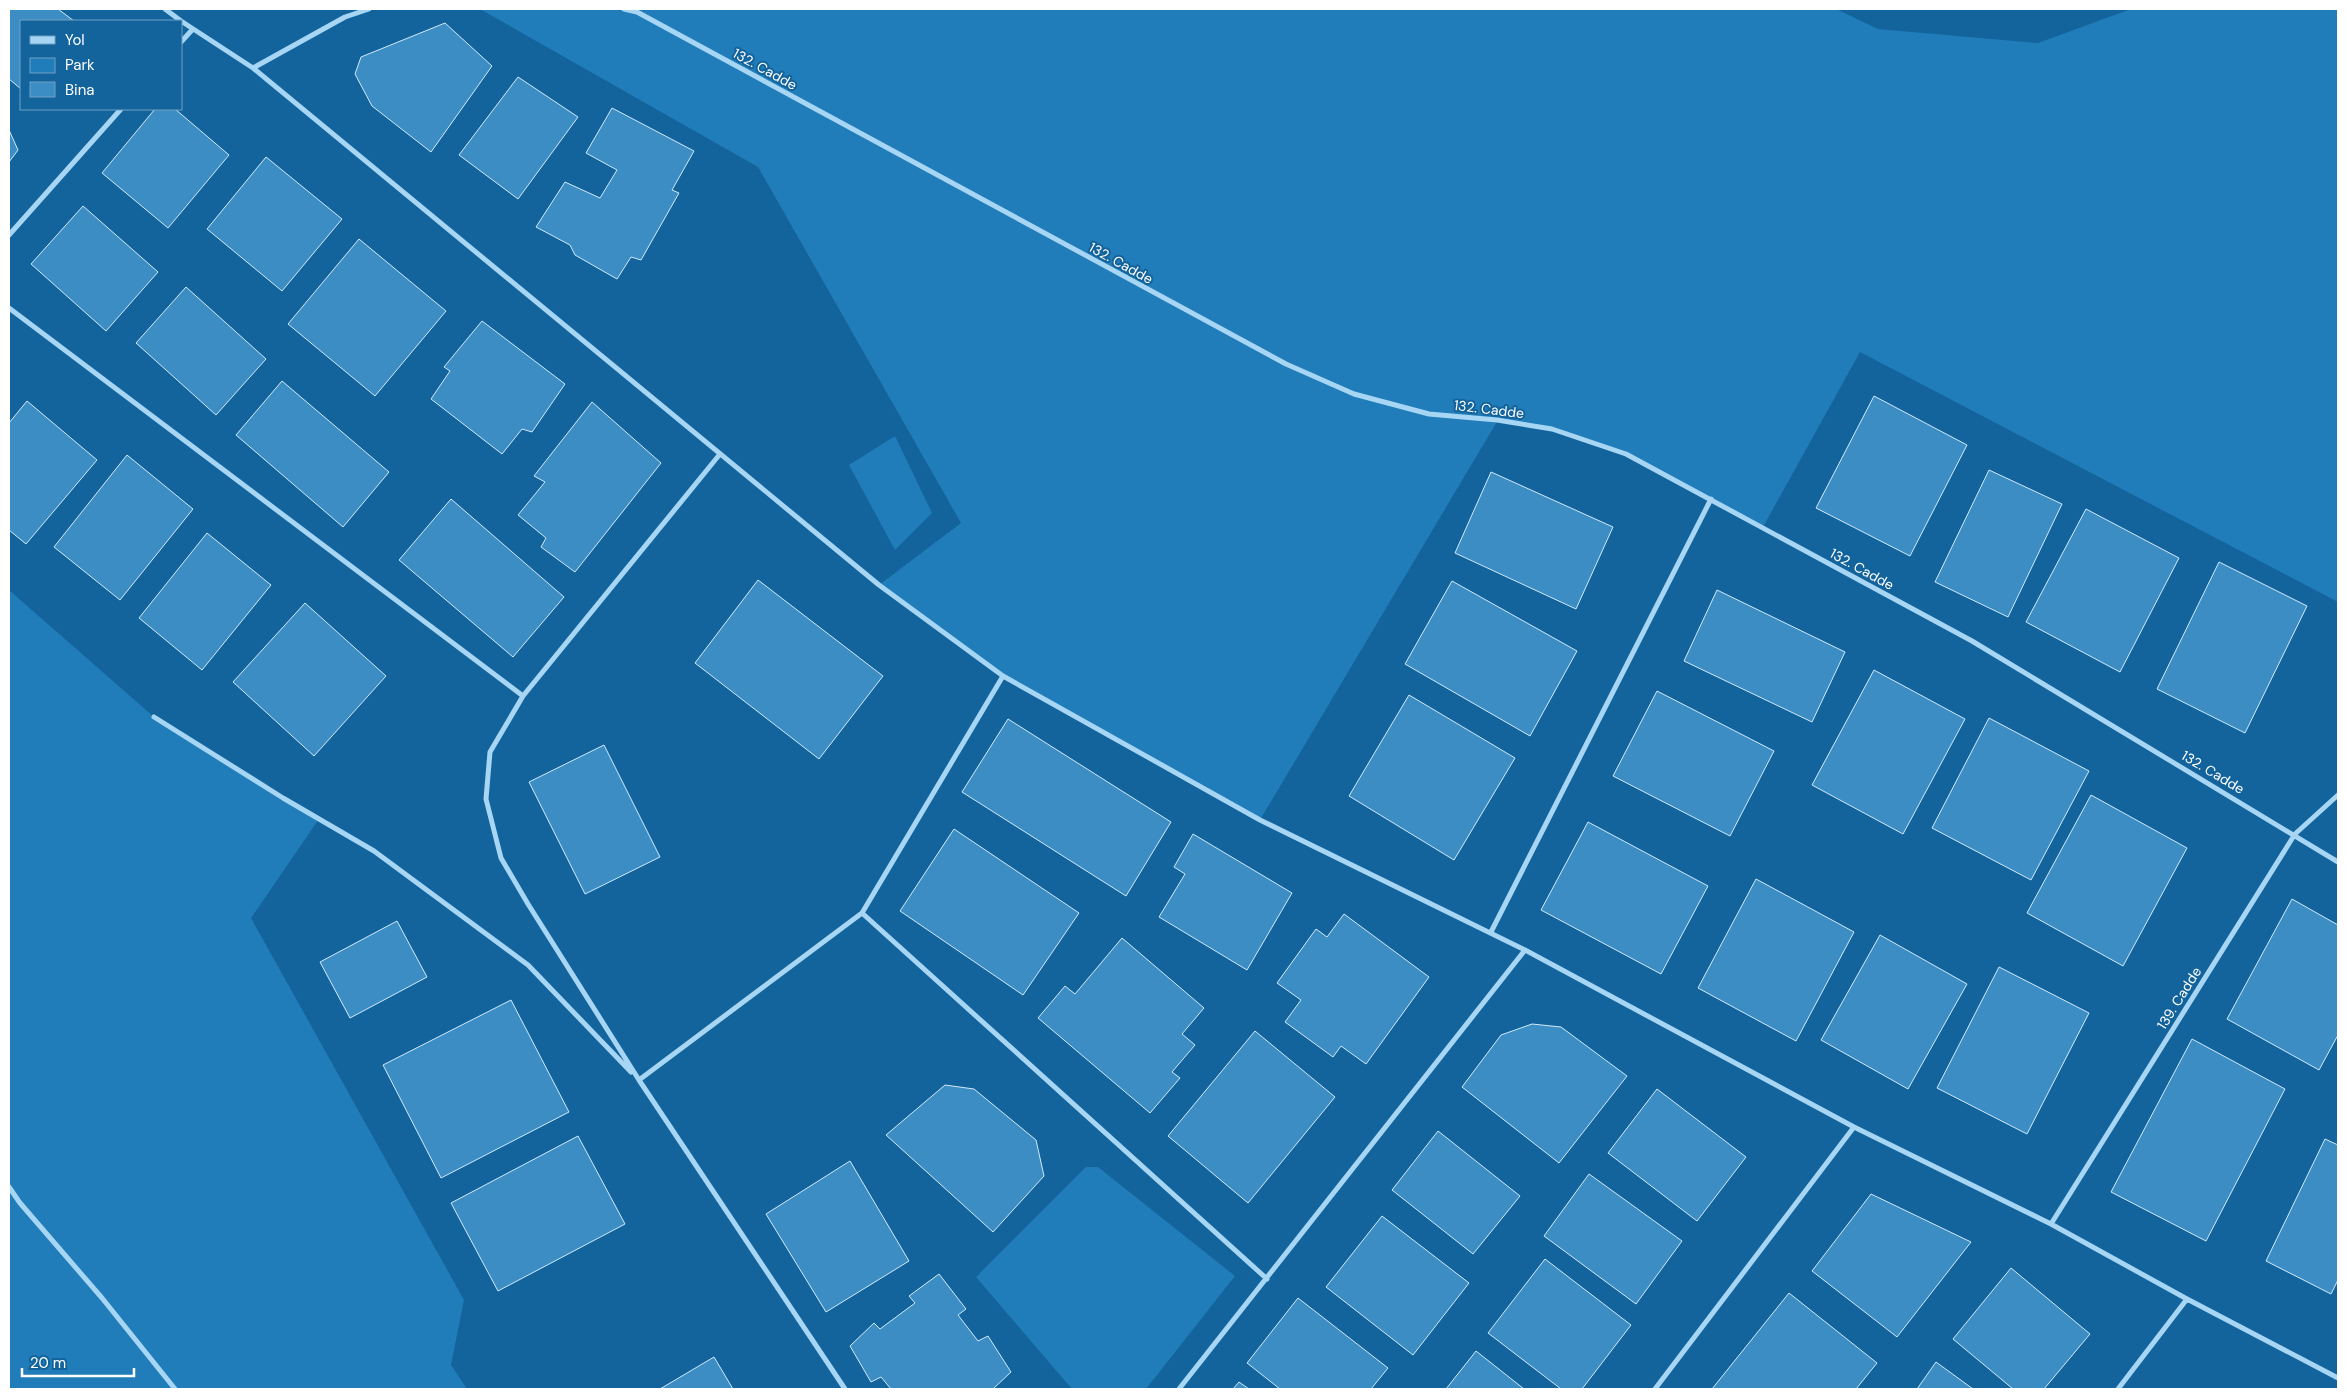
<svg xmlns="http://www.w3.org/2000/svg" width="2347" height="1398" font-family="'DM Sans',sans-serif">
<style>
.green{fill:#217db9}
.building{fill:#3c8dc3;stroke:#d0ebfd}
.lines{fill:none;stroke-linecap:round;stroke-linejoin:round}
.street{stroke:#a7d6f4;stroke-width:5}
.labels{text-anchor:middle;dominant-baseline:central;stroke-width:4;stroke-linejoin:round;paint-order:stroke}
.street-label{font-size:14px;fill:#fff;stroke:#13639c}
</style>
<rect width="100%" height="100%" fill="#13639c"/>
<path class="green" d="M480,9h1356l42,20 160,14 93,-34h207v593l-478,-250 -97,175 -137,-73 -74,-25 -54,-9 -238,400 -257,-144 -124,-91 82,-62 -203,-356z
M895,436l37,77 -37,37 -46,-85z
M9,590l145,127 165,102 -68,99 213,382 -13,65 16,24h-458z
M1086,1167h12l137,109 -89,113h-74l-96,-112z"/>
<path class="building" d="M9,9h49l16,12h-53v68l-12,-10z
M445,23l47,43 -61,86 -59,-46 -17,-32 6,-17z
M518,77l60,40 -60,82 -59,-44z
M612,108l82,43 -22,39 7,3 -38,67 -10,-3 -14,22 -42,-24 -5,-10 -34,-18 29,-45 35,16 17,-28 -31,-17z
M155,109h20l54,46 -61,73 -66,-55z
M9,130l9,20 -9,12z
M266,157l76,62 -60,72 -75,-62z
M83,206l75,66 -52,59 -75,-67z
M359,239l87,72 -71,85 -87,-72z
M186,287l80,72 -50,56 -80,-72z
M482,321l83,63 -33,48 -10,-3 -20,25 -71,-55 19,-28 -6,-4z
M282,381l107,91 -46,55 -107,-92z
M1874,396l93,49 -57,111 -94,-48z
M27,401l70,59 -71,84 -17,-14v-107z
M592,402l69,61 -86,109 -34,-25 5,-9 -28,-23 27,-33 -11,-6z
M127,455l66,54 -73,91 -66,-53z
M1989,470l73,34 -54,113 -73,-35z
M1491,472l122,55 -37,82 -121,-56z
M451,499l113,98 -51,60 -114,-97z
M2086,509l93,49 -59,114 -94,-50z
M207,533l64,52 -69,85 -63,-52z
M2219,562l88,44 -62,127 -88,-44z
M758,580l125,96 -64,83 -124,-96z
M1452,581l125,70 -47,85 -125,-72z
M1717,590l128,62 -33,70 -128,-61z
M305,603l81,73 -72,80 -81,-74z
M1874,670l91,49 -62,115 -91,-49z
M1657,691l117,60 -44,85 -117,-60z
M1409,695l106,63 -61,102 -105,-64z
M1989,718l100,53 -58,109 -99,-52z
M1008,719l163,103 -45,74 -164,-104z
M604,745l56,112 -75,37 -56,-112z
M2091,795l96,53 -64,118 -96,-53z
M1588,822l120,64 -47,88 -120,-64z
M954,829l125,84 -56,82 -123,-84z
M1193,834l99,59 -45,77 -88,-53 26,-43 -11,-7z
M1756,879l98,53 -58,109 -98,-53z
M2292,899l46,26v110l-19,35 -92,-51z
M1344,914l85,63 -63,87 -25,-18 -8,11 -48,-35 16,-22 -24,-17 39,-54 11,8z
M397,921l30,56 -77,41 -30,-56z
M1880,935l87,49 -59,105 -87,-49z
M1122,938l82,70 -22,26 13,11 -23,27 8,6 -30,35 -112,-95 27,-32 10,8z
M1999,967l90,46 -62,121 -90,-46z
M511,1000l58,112 -128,66 -58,-113z
M1532,1024l29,3 66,49 -68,87 -97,-76 39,-52z
M1255,1031l80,66 -87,106 -80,-67z
M2192,1039l93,50 -79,152 -95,-49z
M945,1085l29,4 62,51 8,36 -51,56 -107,-97z
M1657,1089l89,68 -49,64 -89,-68z
M1438,1131l82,65 -47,58 -81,-64z
M578,1136l47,88 -127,67 -47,-88z
M2325,1139l13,6v135l-7,14 -65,-33z
M850,1161l59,100 -83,51 -60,-98z
M1589,1174l93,67 -46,63 -92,-68z
M1871,1194l100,48 -74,95 -85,-66z
M1382,1216l87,67 -56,72 -87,-68z
M1545,1259l86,66 -49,64h-21l-73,-56z
M2011,1268l79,66 -46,55h-31l-60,-50z
M939,1274l27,35 -8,6 20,26 10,-5 23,36 -18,17h-102l-10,-12 -10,5 -21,-36 24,-23 6,6 35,-26 -6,-7z
M1789,1293l88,70 -21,26h-144z
M1298,1298l90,70 -17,21h-91l-33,-26z
M1476,1351l48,38h-78z
M714,1357l19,32h-73z
M1936,1362l37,27h-56z
M1239,1382l10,7h-16z"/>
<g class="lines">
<path class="street" d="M165,9l16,12
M624,9l13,3 649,352 68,30 75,20 68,6 55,9 74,25 346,187 366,221
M181,21l72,47 626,517 124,91 257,144 265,130 329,177 197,97 136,75 151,79
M181,42l11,-12
M253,68l92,-51 24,-8
M9,235l112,-126
M9,308l514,388
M720,454l-197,242 -33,56 -4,47 15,59 27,46 111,176 206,309
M154,717l129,81 91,53 154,114 103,107
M862,913l405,366
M1491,932l220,-433
M639,1080l223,-167 141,-237
M9,1187l11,16 82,95 73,91
M2051,1224l244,-390 43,-39
M1179,1389l346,-439
M1655,1389l199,-262
M2118,1389l69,-90"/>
</g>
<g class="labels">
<g class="street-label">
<text transform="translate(765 69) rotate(29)">132. Cadde</text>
<text transform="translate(1121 263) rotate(29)">132. Cadde</text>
<text transform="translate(1489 409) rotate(7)">132. Cadde</text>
<text transform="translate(1862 569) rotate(29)">132. Cadde</text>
<text transform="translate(2213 772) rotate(31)">132. Cadde</text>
<text transform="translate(2179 998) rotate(-58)">139. Cadde</text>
</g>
</g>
<rect width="2347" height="1398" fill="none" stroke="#ffffff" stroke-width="20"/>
<rect x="20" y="20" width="162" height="90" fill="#13639c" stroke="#71a1c4"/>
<rect x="30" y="36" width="25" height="8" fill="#a7d6f4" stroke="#71a1c4"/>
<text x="65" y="45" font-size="15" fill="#ffffff">Yol</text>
<rect x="30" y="58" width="25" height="15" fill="#217db9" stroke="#71a1c4"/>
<text x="65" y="70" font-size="15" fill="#ffffff">Park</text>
<rect x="30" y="82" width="25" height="15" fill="#3c8dc3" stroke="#71a1c4"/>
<text x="65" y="95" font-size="15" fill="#ffffff">Bina</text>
<path d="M22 1368v8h112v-8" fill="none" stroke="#ffffff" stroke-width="2.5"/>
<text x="30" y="1368" font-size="15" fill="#ffffff" stroke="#13639c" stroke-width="4" paint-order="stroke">20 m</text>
</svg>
